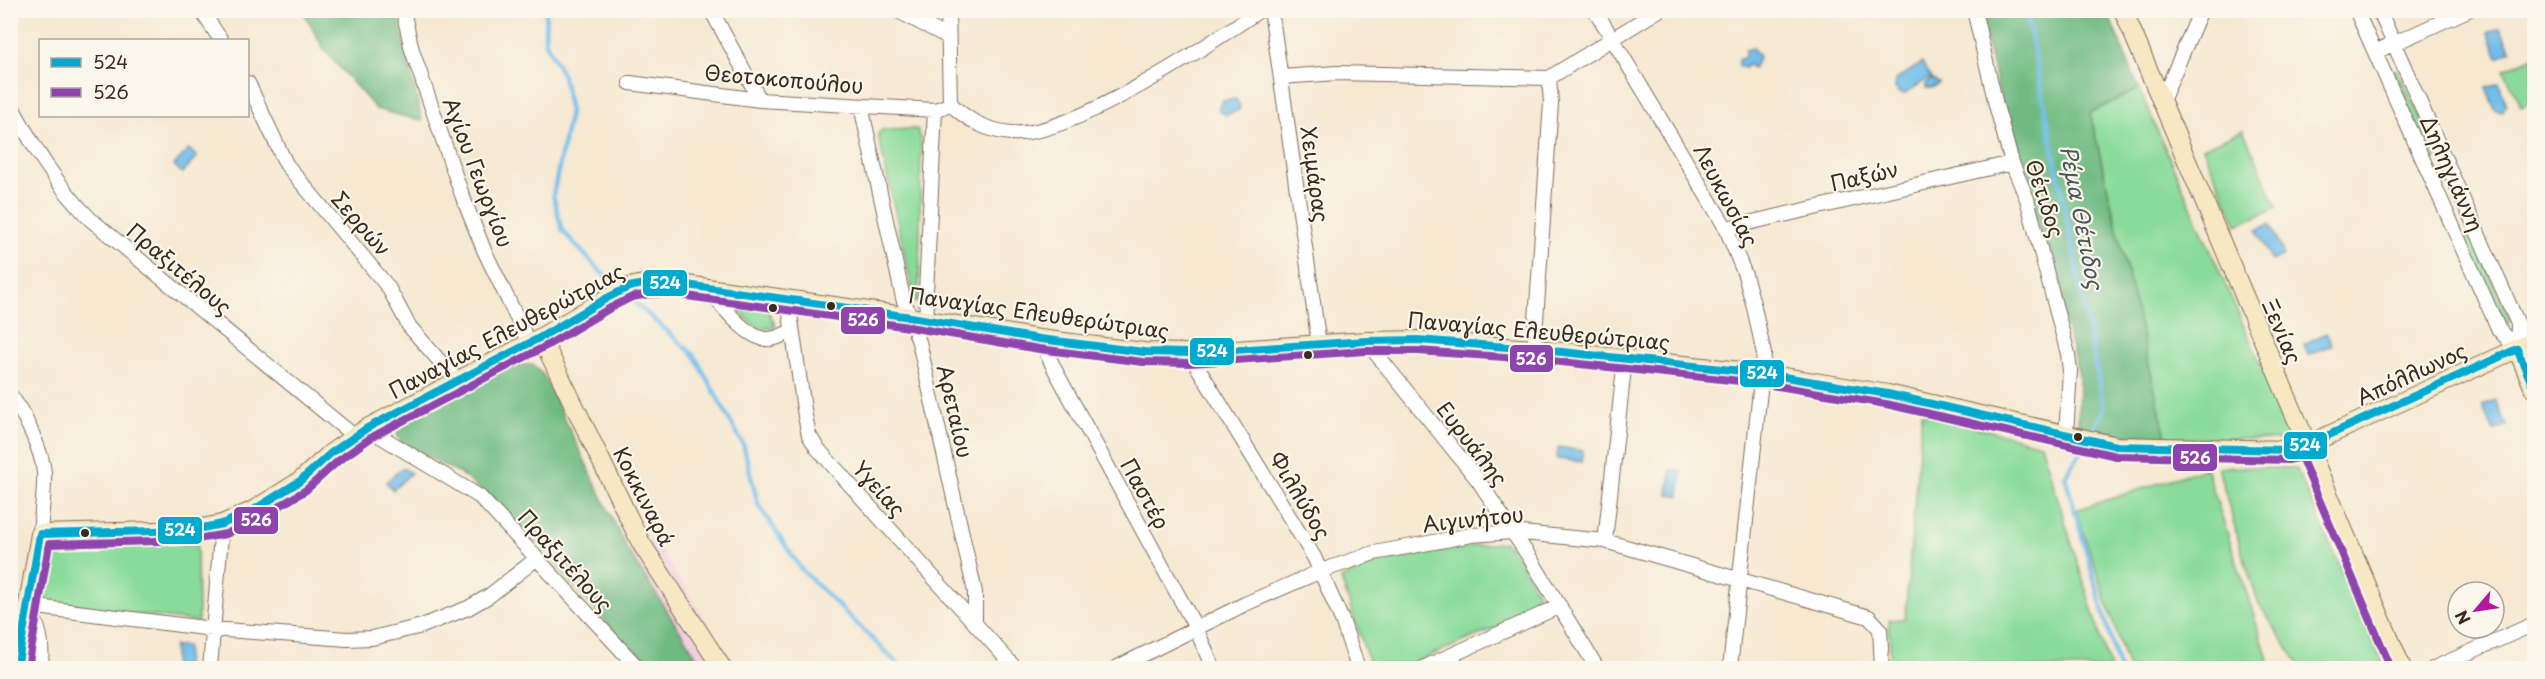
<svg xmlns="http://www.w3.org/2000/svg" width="2545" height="679" font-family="'Playpen Sans',sans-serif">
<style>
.built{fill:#f3cfdf}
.green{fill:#8adb9b;stroke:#62825c;stroke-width:1.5}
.forest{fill:#6fbb83;stroke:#557250;stroke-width:1.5}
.water{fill:#71bdeb;stroke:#567484;stroke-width:1.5}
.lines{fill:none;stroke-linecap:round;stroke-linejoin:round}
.stream{stroke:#71bdeb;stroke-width:4.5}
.street-casing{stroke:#7c6c5d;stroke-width:16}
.secondary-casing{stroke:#7c6c5d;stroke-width:20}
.street{stroke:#fff;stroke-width:14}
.secondary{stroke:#f7e8c3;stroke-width:18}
.bus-1-casing{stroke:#fbf7ec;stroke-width:12}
.bus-2-casing{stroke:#fbf7ec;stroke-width:12}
.bus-1{stroke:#00a9ce;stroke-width:8}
.bus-2{stroke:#8e44ad;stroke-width:8}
.bus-dot{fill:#3b2a1e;stroke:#fbf7ec;stroke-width:2}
.labels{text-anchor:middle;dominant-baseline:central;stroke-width:4.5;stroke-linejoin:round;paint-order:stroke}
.street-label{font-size:21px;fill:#3b2a1e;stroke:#fbf7ec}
.water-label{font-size:22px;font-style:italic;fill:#4b565c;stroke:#fbf7ec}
.line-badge{stroke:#fbf7ec;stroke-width:2}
.badge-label{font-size:16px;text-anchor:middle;font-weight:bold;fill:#fff}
</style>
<rect width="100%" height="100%" fill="#fbf7ec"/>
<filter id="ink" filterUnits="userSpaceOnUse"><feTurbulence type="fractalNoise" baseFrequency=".0167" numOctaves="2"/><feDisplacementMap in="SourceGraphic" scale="12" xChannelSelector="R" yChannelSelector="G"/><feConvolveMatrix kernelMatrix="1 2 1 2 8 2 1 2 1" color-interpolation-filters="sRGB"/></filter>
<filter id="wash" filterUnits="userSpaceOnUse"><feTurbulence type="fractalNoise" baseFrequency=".008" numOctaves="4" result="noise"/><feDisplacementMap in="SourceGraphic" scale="24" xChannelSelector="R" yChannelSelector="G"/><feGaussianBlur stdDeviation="1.35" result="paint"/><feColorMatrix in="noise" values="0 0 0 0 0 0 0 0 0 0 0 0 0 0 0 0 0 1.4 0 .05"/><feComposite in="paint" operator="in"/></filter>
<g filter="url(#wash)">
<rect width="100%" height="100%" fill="#f6e8d1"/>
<path class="built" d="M653,538l82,130h-30l-77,-117z"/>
<path class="green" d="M2534,57v44l-13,6 -17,-37z
M2394,70h4l39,86 -3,5 -4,-2 -38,-86z
M2139,89l152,344 -5,7 -120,-2 -76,-326z
M917,129l4,10 -2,163h-4l-37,-168 4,-4z
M2243,130l34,77 -40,18 -34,-77z
M2472,236l38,84 -3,5 -6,-2 -37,-84z
M735,306l33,5 8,15c-19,10 -28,-7 -41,-20z
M1922,413l119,31 69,224h-219l-2,-48 16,-1z
M2218,467l78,1 89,200h-84l-42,-64 -16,-48z
M2206,468l64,197 -11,3h-131l-52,-158z
M1504,542l14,15 27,50 -144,61h-30l-30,-89 34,-16 70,-13z
M197,543l1,79 -155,-20 -4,-3 8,-45 4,-6 9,-3z"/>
<path class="forest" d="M303,11h94l25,110 -46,-12 -52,-59z
M1979,11h128l32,78 -49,24 76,325 -53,-4 -35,-9 1,-50 -57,-208 -9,-17z
M514,364l19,1 11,11 84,175 76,117h-56l-151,-165 -35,-28 -60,-32c-6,-7 -6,-12 -1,-20z"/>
<path class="water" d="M2500,28l11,23 -13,6 -10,-24z
M1753,48l6,9 -6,11 -5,-4 -3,4 -7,-2v-6l7,-3v-7z
M1922,63l11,17 6,3 -7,5h-6v-5l5,-3 -2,-2 -24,16 -6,-1 -4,-5 1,-8z
M2499,83l7,22 -4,7 -7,-2 -9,-23z
M1236,99l4,7 -1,4 -13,5 -8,-5 4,-9z
M189,149l8,8 -15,16 -8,-8z
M2270,224l14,31 -12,6 -15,-31z
M2326,333l6,12 -24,10 -4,-11z
M2495,400l11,25 -12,6 -12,-25z
M1558,447l25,4 -1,11 -25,-3z
M402,468l9,5 -18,17 -7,-8z
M1671,470l11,1 -3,25 -11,-1z
M174,646h13l-1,22h-12z"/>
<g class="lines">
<path class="stream" d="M546,10l-1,31 18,35 7,36 -17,83 9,35 37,40 20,18
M2026,10l78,399 -10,19
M625,294l69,61 49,89 15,60 43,65 101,99
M2083,448l-18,28 54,192"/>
</g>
</g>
<g filter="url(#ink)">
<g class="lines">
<defs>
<path id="street" d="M201,10l20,30
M403,10l9,40 50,145 22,55 45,93
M711,10l49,90
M896,10l52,27
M948,10l2,93
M1271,10l48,334
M1595,10l131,218 19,47 9,32 10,47 -34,314
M1974,10l22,95 16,58 15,36 41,155 2,17 -4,64
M2356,10l143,320 18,19
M2379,10l139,314 -1,25
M2375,52l93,-42
M1281,77l56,-4 212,5 110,-68
M248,83l38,81 102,123 21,39 49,56
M630,83l130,17 175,10
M2162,101l39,-91
M10,103c24,45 45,80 80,116l264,217
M950,103c16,17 38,28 61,30 57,6 199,-89 249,-123
M861,106l42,192 16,44 56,250v31
M1726,228l286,-65
M707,288c13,15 41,54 63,51 8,-1 15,-5 22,-8
M788,300l17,116 4,19 8,13 198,220
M927,320l-1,-28 9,-182 8,-3
M1040,339l15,31 141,258 17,40
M1366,341l112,139 52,78 67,110
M1534,349l17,-246 -2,-25
M1189,353l125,204 28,63 16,48
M10,395c14,17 32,56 34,77 1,20 -3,42 -4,62
M367,428l113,69 158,171
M1605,541l20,-182
M29,606l183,23 135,10 25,-1 50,-12 46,-18 21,-12 47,-37
M29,606c11,24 14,36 12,62
M210,668l12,-144
M1116,668l129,-64 76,-33 53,-18 98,-18 40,-3 93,9 264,76 11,12 2,39
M1423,668l137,-62
M2434,668l100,-44"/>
<path id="secondary" d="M2123,10l279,658
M541,337l100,206 81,125
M2517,349l17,40
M17,668l23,-134 152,-4 30,-6 30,-13 48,-30 31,-28 36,-25 174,-91 66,-39 22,-11 19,-4h25l238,34 129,22 104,13 45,1 177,-12 52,-1 116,9 226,24 128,21 229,52 171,4 19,-5 227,-104"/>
</defs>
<use href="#street" class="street-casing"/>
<use href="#secondary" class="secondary-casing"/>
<use href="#street" class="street"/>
<use href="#secondary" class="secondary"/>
<defs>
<path id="bus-1" d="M17,668l23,-134 152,-4 30,-6 30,-13 48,-30 31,-28 36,-25 174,-91 66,-39 22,-11 19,-4h25l238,34 129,22 104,13 45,1 177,-12 52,-1 116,9 226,24 128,21 229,52 171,4 19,-5 210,-96 17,40"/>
<path id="bus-2" d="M28,668l21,-124 143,-4 34,-6 31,-14 49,-30 32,-29 34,-24 174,-91 66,-39 20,-10 17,-3h23l237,33 130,22 104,13 47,1 176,-12h52l115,8 226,24 127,21 230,52 172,4 13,-3 90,211"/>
</defs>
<use href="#bus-1" class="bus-1-casing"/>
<use href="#bus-2" class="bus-2-casing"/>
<use href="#bus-1" class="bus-1"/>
<use href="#bus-2" class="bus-2"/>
</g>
</g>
<g class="bus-dot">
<circle cx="831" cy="306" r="5"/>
<circle cx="773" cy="308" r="5"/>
<circle cx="1308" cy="355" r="5"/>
<circle cx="2078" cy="437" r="5"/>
<circle cx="85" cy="533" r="5"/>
</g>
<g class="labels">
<g class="street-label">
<text transform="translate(784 78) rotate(5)">Θεοτοκοπούλου</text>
<text transform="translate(479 172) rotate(69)">Αγίου Γεωργίου</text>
<text transform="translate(2453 173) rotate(66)">Δηληγιάννη</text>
<text transform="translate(1316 174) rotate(82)">Χειμάρας</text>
<text transform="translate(1864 175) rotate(-13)">Παξών</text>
<text transform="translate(1727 195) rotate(62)">Λευκωσίας</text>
<text transform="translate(2046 198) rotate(72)">Θέτιδος</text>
<text transform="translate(362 223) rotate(49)">Σερρών</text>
<text transform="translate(180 268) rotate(40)">Πραξιτέλους</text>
<text transform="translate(1039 312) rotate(8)">Παναγίας Ελευθερώτριας</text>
<text transform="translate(506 330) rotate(-28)">Παναγίας Ελευθερώτριας</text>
<text transform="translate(1539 330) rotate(5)">Παναγίας Ελευθερώτριας</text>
<text transform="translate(2283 331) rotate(67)">Ξενίας</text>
<text transform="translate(2411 373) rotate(-25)">Απόλλωνος</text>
<text transform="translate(956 411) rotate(77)">Αρεταίου</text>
<text transform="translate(1473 443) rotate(52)">Ευρυάλης</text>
<text transform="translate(880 488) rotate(48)">Υγείας</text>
<text transform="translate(1146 493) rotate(61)">Παστέρ</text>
<text transform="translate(1301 495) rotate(59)">Φιλλύδος</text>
<text transform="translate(645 496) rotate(63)">Κοκκιναρά</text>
<text transform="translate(1473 518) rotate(-6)">Αιγινήτου</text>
<text transform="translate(566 560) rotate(48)">Πραξιτέλους</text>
</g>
<g class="water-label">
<text transform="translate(2083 217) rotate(79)">Ρέμα Θέτιδος</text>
</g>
</g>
<g class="line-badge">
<rect x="642" y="269" width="46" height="28" rx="6" fill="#00a9ce"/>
<rect x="840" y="306" width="46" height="29" rx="6" fill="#8e44ad"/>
<rect x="1189" y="337" width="46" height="29" rx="6" fill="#00a9ce"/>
<rect x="1509" y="344" width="45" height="29" rx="6" fill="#8e44ad"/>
<rect x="1739" y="359" width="46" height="29" rx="6" fill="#00a9ce"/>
<rect x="2283" y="431" width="45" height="29" rx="6" fill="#00a9ce"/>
<rect x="2172" y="443" width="46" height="29" rx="6" fill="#8e44ad"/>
<rect x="233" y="506" width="46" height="29" rx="6" fill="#8e44ad"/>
<rect x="157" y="516" width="46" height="29" rx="6" fill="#00a9ce"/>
</g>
<g class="badge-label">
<text x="665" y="289">524</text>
<text x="863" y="326">526</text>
<text x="1212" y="357">524</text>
<text x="1531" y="365">526</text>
<text x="1762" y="379">524</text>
<text x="2305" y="451">524</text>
<text x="2195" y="464">526</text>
<text x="256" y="526">526</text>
<text x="180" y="536">524</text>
</g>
<rect width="2545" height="679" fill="none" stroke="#fbf7ec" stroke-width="36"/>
<rect x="39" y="39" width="210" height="78" fill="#fbf7ec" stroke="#aea59a" stroke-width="1.5"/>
<rect x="51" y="58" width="30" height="9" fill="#00a9ce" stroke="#aea59a" stroke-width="1.5"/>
<text x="93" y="69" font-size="18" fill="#3b2a1e">524</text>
<rect x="51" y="88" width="30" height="9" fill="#8e44ad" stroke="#aea59a" stroke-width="1.5"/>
<text x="93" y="99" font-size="18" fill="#3b2a1e">526</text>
<g transform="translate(2476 610) rotate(241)"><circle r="28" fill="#fbf7ec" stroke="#aea59a" stroke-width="1.5"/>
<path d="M0-4.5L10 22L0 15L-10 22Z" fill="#b5179e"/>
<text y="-9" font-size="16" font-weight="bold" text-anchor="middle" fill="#3b2a1e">N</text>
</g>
</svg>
